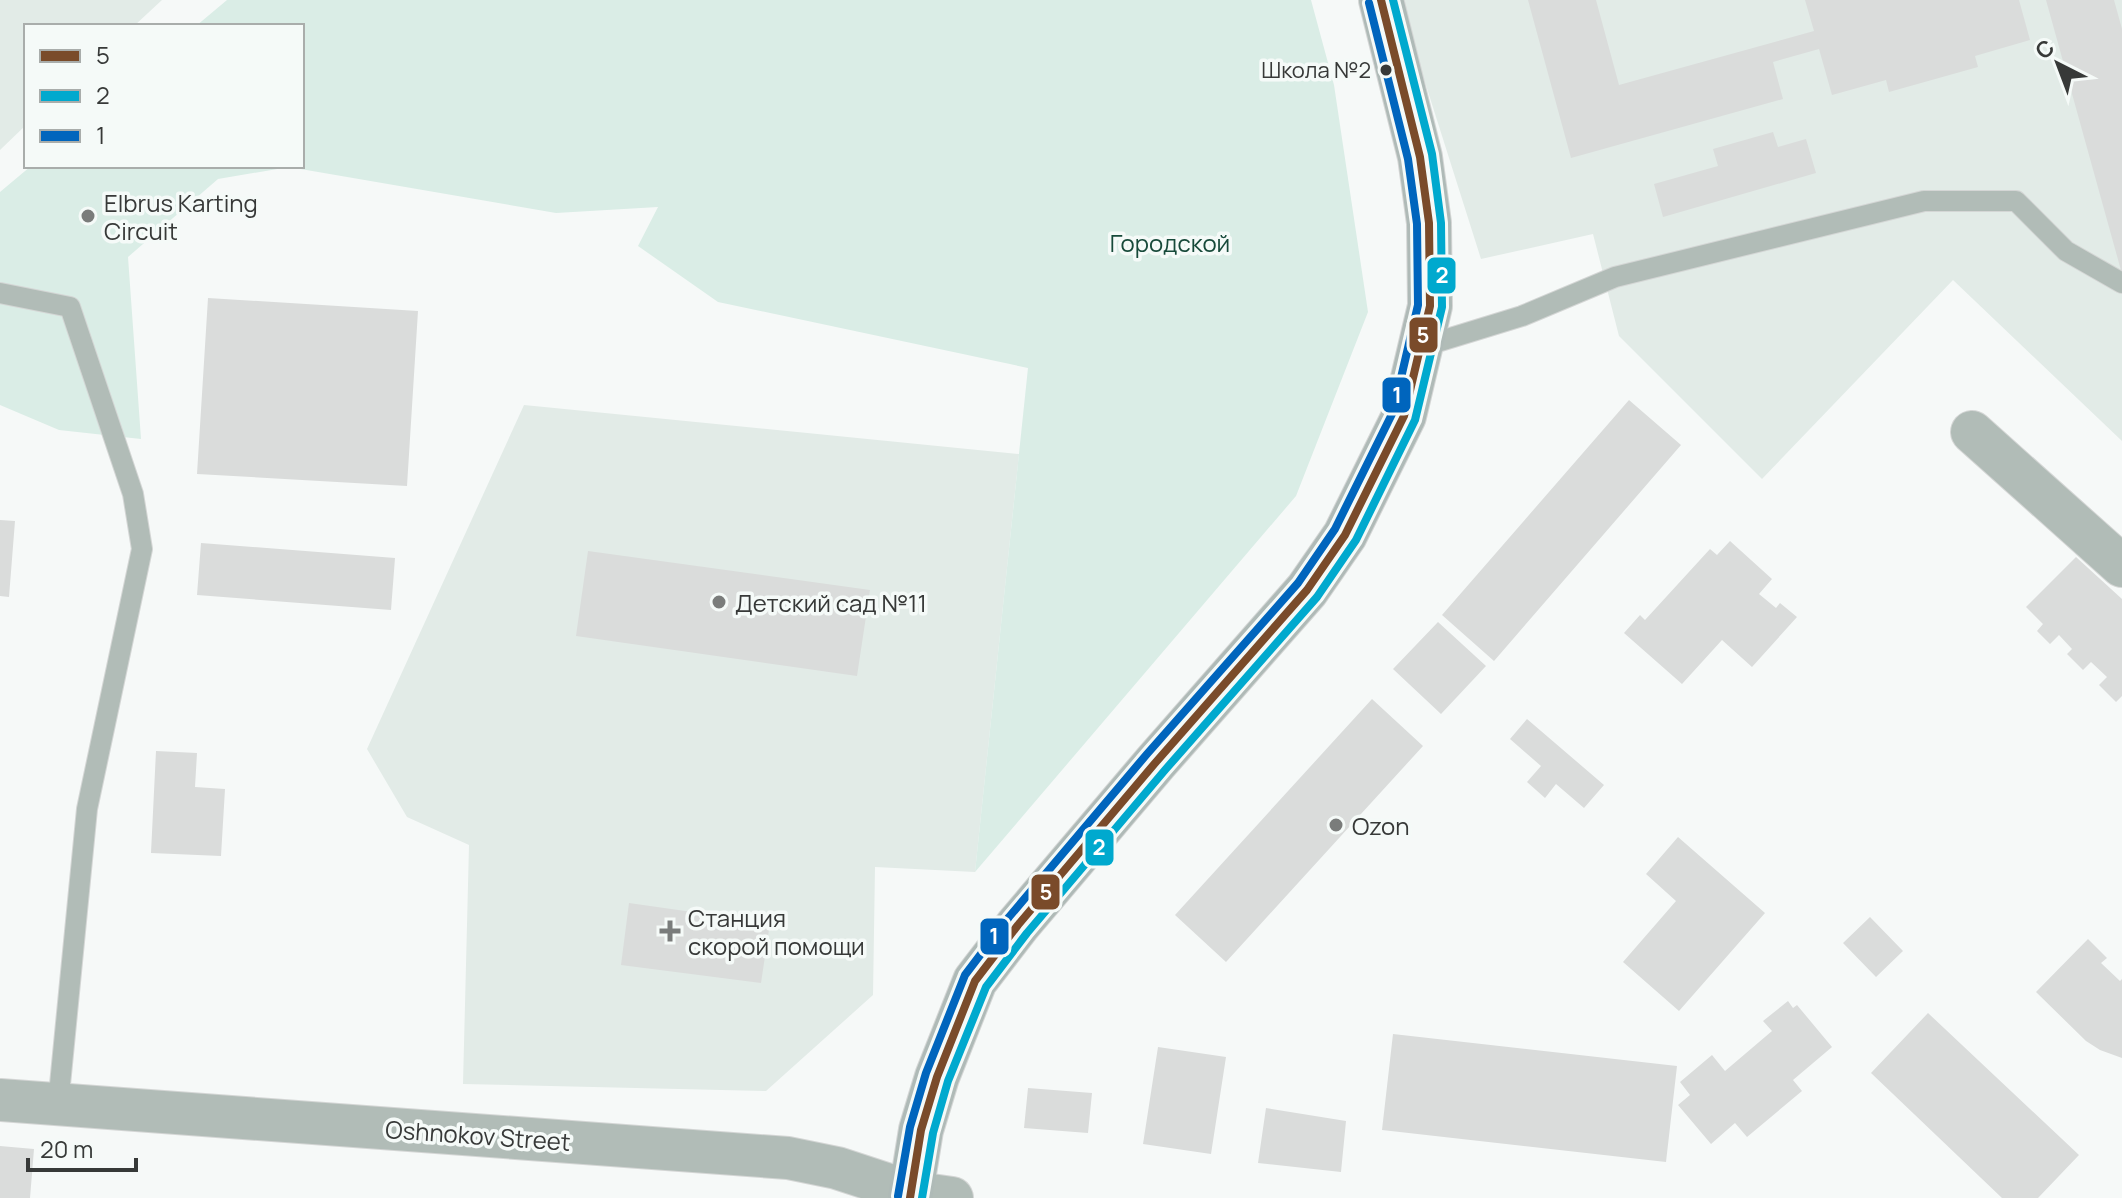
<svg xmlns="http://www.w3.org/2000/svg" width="2122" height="1198" font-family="Manrope,sans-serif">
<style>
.built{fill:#e2ebe7}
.green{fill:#daede6}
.building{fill:#dadcdb}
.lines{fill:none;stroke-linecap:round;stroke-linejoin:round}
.service-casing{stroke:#d4d6d5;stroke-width:22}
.minor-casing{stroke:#d4d6d5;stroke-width:44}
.secondary-casing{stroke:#d4d6d5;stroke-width:46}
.service{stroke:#b1bcb7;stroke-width:20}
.minor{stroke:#b1bcb7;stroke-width:42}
.secondary{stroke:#afbab7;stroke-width:44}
.bus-1-casing{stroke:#f5faf8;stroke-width:14}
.bus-2-casing{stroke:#f5faf8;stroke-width:14}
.bus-3-casing{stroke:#f5faf8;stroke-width:14}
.bus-1{stroke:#7a4b2a;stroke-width:8}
.bus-2{stroke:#00a9ce;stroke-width:8}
.bus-3{stroke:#0065bd;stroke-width:8}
.bus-dot{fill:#373938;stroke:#f5faf8;stroke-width:3}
.poi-dot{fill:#7a7c7b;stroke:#f5faf8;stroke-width:3}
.labels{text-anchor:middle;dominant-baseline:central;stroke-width:7;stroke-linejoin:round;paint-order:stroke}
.bus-label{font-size:22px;fill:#373938;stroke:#f5faf8;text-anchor:end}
.poi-label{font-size:24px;fill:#373938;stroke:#f5faf8;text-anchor:start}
.park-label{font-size:24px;fill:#174a3a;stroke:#f5faf8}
.street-label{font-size:24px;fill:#373938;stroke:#f5faf8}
.line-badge{stroke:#f5faf8;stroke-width:3}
.badge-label{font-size:22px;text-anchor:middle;font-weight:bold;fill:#fff}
</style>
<rect width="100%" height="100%" fill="#f6f9f8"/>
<path class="built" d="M0,0h162l-28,26h-108v99l-26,25z
M1399,0h723v441l-169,-161 -191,199 -143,-143 -26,-102 -112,25z
M524,405l495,49 -44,418 -100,-5 -2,128 -107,96 -303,-7 6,-239 -62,-28 -40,-68z"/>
<path class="green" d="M227,0h1084l23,85 34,227 -72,184 -321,376 53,-504 -310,-66 -80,-56 20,-39 -102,6 -267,-46 -71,12 -90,78 13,182 -82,-9 -59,-25v-213l31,-26h271v-140h-106z"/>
<path class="building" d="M1528,0h68l23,85 195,-54 -9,-31h214l11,40 -55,16 3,11 -89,25 -3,-12 -54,15 -13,-46 -46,13 10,37 -212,59z
M2046,0h68l8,29v245z
M1773,132l5,15 28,-8 10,34 -153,44 -9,-33 64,-18 -5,-17z
M208,298l210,13 -11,175 -210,-12z
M1629,400l52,45 -187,216 -52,-46z
M0,520l15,1 -6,76 -9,-1z
M1730,541l42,38 -13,15 17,14 4,-5 17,14 -45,50 -30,-27 -40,44 -58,-51 16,-18 5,5 65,-71 7,6z
M201,543l194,15 -4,52 -194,-15z
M588,551l282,39 -13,86 -281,-40z
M2076,557l46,42v97l-6,6 -17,-17 8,-8 -16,-15 -8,8 -16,-16 5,-5 -13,-14 -9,9 -13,-13 6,-7 -17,-17z
M1438,622l48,44 -45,48 -48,-45z
M1372,699l51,47 -197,216 -51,-47z
M1527,719l77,66 -20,23 -28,-24 -11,14 -18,-16 14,-16 -31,-27z
M156,751l41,2 -2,34 30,2 -4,67 -70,-3z
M1678,837l87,76 -86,98 -56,-49 53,-61 -30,-27z
M629,903l141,20 -9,60 -140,-18z
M1870,917l33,34 -27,26 -33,-34z
M2088,939l19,19 -6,5 19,18 2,-2v79l-22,-8 -14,-9 -50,-49z
M1788,1001l5,7 4,-3 35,42 -39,33 9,11 -55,46 -12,-14 -24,21 -33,-39 12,-10 -10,-13 32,-27 13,16 47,-40 -9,-10z
M1928,1013l151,142 -41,43h-36l-131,-125z
M1393,1034l284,32 -11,96 -284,-32z
M1158,1047l68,10 -15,97 -68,-10z
M1028,1088l64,5 -4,40 -64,-5z
M1266,1108l80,13 -5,51 -83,-9z
M0,1146l34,3 -4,49h-30z"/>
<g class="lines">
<defs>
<path id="service" d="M0,293l70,14 63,187 9,55 -55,260 -29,296
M1421,347l101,-31 93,-39 309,-76h92l50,50 56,32"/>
<path id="minor" d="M1972,432l150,134
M0,1100l788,58 49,10 73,24 42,6"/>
<path id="secondary" d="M910,1198l11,-68 16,-53 38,-96 43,-56 138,-163 151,-172 38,-55 59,-119 26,-110 -1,-83 -9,-66 -39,-157"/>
</defs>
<use href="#service" class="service-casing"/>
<use href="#minor" class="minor-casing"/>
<use href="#secondary" class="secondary-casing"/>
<use href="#service" class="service"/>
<use href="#minor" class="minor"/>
<use href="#secondary" class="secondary"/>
<defs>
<path id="bus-1" d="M910,1198l11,-68 16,-53 38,-96 43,-56 138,-163 151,-172 38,-55 59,-119 26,-110 -1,-83 -9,-66 -39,-157"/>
<path id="bus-2" d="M922,1198l11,-65 15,-52 38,-94 41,-54 138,-163 152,-173 39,-57 59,-120 27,-113 -1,-84 -9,-69 -39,-154"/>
<path id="bus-3" d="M898,1196l12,-69 16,-54 39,-98 44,-58 138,-163 151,-171 37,-54 58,-117 25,-107 -1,-81 -9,-65 -39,-156"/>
</defs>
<use href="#bus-1" class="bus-1-casing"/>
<use href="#bus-2" class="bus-2-casing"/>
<use href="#bus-3" class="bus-3-casing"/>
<use href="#bus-1" class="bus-1"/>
<use href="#bus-2" class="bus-2"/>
<use href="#bus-3" class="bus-3"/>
</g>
<circle class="bus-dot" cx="1386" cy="70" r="7"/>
<g class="poi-dot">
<circle cx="88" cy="216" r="8"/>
<circle cx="719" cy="602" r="8"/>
<circle cx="1336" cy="825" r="8"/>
<path d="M666 919h8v8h8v8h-8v8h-8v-8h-8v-8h8z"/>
</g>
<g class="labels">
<g class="bus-label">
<text x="1371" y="70">Школа №2</text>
</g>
<g class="poi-label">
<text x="104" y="202">Elbrus Karting<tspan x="104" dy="28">Circuit</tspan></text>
<text x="735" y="602">Детский сад №11</text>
<text x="1352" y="825">Ozon</text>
<text x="688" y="917">Станция<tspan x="688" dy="28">скорой помощи</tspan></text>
</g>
<g class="park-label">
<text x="1170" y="242">Городской</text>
</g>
<g class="street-label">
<text transform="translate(478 1135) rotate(4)">Oshnokov Street</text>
</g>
</g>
<g class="line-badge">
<rect x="1426" y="256" width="31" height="39" rx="8" fill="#00a9ce"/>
<rect x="1408" y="316" width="31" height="38" rx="8" fill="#7a4b2a"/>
<rect x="1381" y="376" width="31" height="38" rx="8" fill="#0065bd"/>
<rect x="1084" y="828" width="31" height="39" rx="8" fill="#00a9ce"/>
<rect x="1030" y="873" width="31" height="38" rx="8" fill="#7a4b2a"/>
<rect x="979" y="917" width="31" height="39" rx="8" fill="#0065bd"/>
</g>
<g class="badge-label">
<text x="1442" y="283">2</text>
<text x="1423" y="343">5</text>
<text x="1397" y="403">1</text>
<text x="1099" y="855">2</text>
<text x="1046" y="900">5</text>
<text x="994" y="944">1</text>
</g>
<rect x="24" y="24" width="280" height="144" fill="#f5faf8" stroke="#a9adab" stroke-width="2"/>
<rect x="40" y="50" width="40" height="12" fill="#7a4b2a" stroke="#a9adab" stroke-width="2"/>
<text x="96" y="64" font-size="24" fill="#373938">5</text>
<rect x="40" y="90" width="40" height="12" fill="#00a9ce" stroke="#a9adab" stroke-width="2"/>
<text x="96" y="104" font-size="24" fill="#373938">2</text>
<rect x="40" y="130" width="40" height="12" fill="#0065bd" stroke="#a9adab" stroke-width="2"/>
<text x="96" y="144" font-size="24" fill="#373938">1</text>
<g transform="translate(2058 64) rotate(318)" stroke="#f5faf8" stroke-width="6" paint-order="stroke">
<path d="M0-6L14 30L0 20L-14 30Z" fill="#373938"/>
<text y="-12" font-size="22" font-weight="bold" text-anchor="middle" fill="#373938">С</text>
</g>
<path d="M28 1158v12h108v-12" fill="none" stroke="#373938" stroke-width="4"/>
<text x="40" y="1158" font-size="24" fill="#373938" stroke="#f5faf8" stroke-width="6" paint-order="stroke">20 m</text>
</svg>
